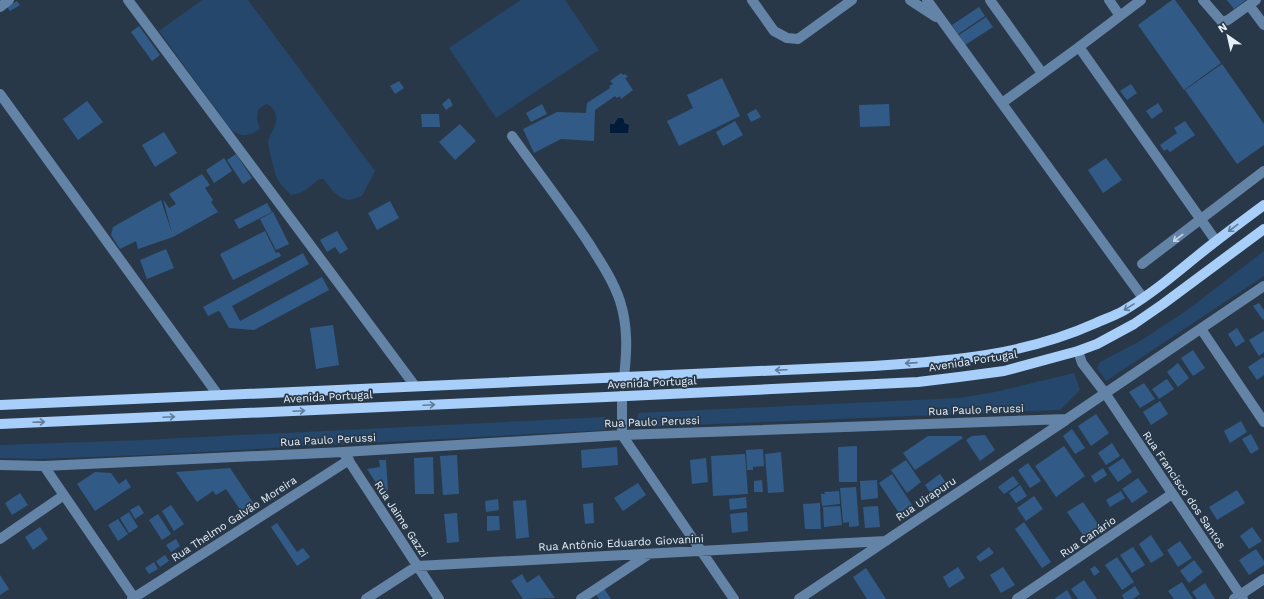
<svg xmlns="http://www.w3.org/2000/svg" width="1264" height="599" font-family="'Work Sans',sans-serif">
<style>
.green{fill:#24476b}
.water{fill:#001c3a}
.building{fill:#315b86}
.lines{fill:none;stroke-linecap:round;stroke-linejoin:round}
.minor{stroke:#6484a7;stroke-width:10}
.major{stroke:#a7cffa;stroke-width:10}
.oneway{stroke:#627c98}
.oneway2{stroke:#c6d5e6}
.labels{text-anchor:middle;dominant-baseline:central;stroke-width:3.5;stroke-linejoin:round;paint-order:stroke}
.street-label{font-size:11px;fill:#e6f0fb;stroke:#293848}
</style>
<rect width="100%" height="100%" fill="#293848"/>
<path class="green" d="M202,0h46l127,171 -13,25c-4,1 -10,4 -13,4 -11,-1 -20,-13 -25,-21h-5c-9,8 -16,15 -28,16 -5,-5 -11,-11 -14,-17 -2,-4 -9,-32 -9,-36 2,-11 12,-19 7,-30 -2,-4 -4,-6 -9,-8l-8,6 -1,9 3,10c-12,7 -16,9 -29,1l-72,-99z
M521,0h44l34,50 -103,68 -47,-70z
M1264,251v25l-158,105 -9,-13 3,-6 40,-21 46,-30z
M1074,373l6,17 -20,20 -419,17 -4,-6 1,-8 321,-15 36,-6z
M605,417l2,13 -463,25 -105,4 -39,-1v-13l143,-5z"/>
<path class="water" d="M618,118h4l2,2v3l5,2 -1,8h-18v-9h4z"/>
<path class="building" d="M1172,0h3l46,63 -37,27 -46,-65z
M1227,0h19l-12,9z
M17,1l3,4 -10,6 -3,-4z
M979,7l6,9 -27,18 -6,-9z
M986,17l7,10 -28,18 -6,-10z
M139,26l21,29 -8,6 -21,-29z
M1222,64l42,60v21l-27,19 -52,-74z
M621,73l2,2 2,-1 3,3 -3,1 8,12 -12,9 -1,-3 -3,2 -2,-2 -20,14 -1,31 -33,-2 -27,14 -11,-24 34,-17 29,1 1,-10 23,-15 -1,-2 4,-2 -3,-3z
M722,78l18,38 -61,30 -12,-25 26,-13 -6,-13z
M399,81l5,7 -9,6 -5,-8z
M1131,84l6,9 -10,7 -7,-9z
M449,98l4,7 -7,5 -4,-6z
M87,101l16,21 -25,18 -15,-21z
M1158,103l5,8 -11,8 -6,-8z
M542,104l5,10 -16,8 -5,-9z
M889,104l1,22 -30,1 -1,-22z
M756,109l5,8 -10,5 -4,-8z
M421,114h18l1,13h-18z
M735,121l8,14 -20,11 -7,-14z
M1185,121l10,14 -25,17 -3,-3 -3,2 -4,-6 17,-12 -3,-5z
M460,124l16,17 -21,19 -16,-18z
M164,132l13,21 -22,14 -13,-22z
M236,154l16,24 -9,6 -16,-24z
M224,158l8,13 -18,12 -8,-13z
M1106,158l16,22 -19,13 -15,-23z
M202,174l8,11 -5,3 8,12 -2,2 7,10 -45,25 -35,12 -2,-8 -16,8 -9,-14 2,-8 48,-27 11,33 -9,-34 6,9 7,-4 -7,-10z
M390,201l9,17 -22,12 -9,-17z
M267,203l5,9 -33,17 -5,-9z
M273,212l16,32 -13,6 -16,-31z
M265,231l11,22 3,-1 2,4 -48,24 -13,-26z
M337,231l11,18 -8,5 -5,-7 -8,5 -7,-12z
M166,249l8,19 -27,11 -7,-19z
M303,253l6,11 -77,42 8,15 82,-44 7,13 -75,40 -25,-2 -9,-16 -2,-1 -10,5 -5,-9z
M1259,303l5,7v9l-1,1 -10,-14z
M333,325l6,40 -23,4 -6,-41z
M1237,328l8,13 -9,6 -8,-13z
M1264,331v21l-5,4 -10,-16z
M1193,350l12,18 -12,8 -12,-18z
M1263,357l1,2v16l-7,5 -9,-13z
M1178,363l11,15 -11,9 -11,-15z
M1167,379l7,10 -15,10 -7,-10z
M1144,383l11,16 -15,9 -11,-16z
M1160,401l8,13 -17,11 -8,-13z
M1096,414l13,19 -18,13 -13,-20z
M1241,421l6,11 -17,11 -6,-12z
M1072,429l13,19 -10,6 -12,-18z
M1251,434l8,15 -8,5 -9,-15z
M985,435l10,15 -15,11 -14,-21 6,-4z
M928,436h33l2,2 -48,32 -12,-17z
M1112,443l8,13 -14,9 -8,-12z
M857,446v36h-18l-1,-35z
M1064,446l21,30 -29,21 -21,-31z
M617,447l1,18 -36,3 -1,-18z
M763,449l1,17 -11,1v3h-6l-1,-20z
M781,452l3,40 -16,1 -3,-39z
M745,454l3,40 -35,2 -2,-40z
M457,455l2,39 -16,1 -3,-39z
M433,457l1,37h-19l-1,-36z
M706,458l2,24 -16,2 -2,-24z
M1123,458l9,14 -14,10 -10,-14z
M379,460h7l2,30 -6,2 -15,-23 13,-2z
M906,460l15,22 -14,11 -16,-23z
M1028,463l13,18 -11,7 -12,-18z
M230,468l26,39 -13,7 -17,-25 -10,6 -3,-4 -16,11 -21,-30z
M1103,468l4,7 -12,8 -4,-7z
M95,472l16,1 8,11 7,-5 5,8 -36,24 -18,-27z
M892,474l22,34 -13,8 -22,-33z
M940,474l7,10 -15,11 -7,-10z
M1013,476l6,8 -15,10 -6,-7z
M1138,478l10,14 -16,11 -10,-14z
M762,480l1,12h-9v-11z
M877,480l1,18 -17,2 -1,-19z
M638,483l8,12 -23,16 -9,-13z
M1020,485l7,11 -11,7 -7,-10z
M856,487l3,39 -10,1v-5l-6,1 -3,-35z
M1237,490l8,13 -28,17 -8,-13z
M839,491l1,13 -18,2 -1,-12h4l-1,-2z
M1121,491l4,7 -15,9 -4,-7z
M20,493l8,12 -16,10 -7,-12z
M1034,496l9,13 -17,12 -9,-13z
M746,497l1,11 -17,2 -1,-11z
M498,499l1,11 -13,2 -1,-11z
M526,500l3,37 -13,2 -3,-38z
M1083,502l17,25 -15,11 -18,-26z
M593,503l1,20 -9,1 -2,-20z
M820,503l1,26h-16l-2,-25z
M139,505l5,8 -9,6 -5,-9z
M171,505l13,19 -10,7 -12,-20z
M840,506l2,19 -18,2 -1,-20z
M878,506l2,21 -15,1 -2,-21z
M129,512l9,15 -9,6 -9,-15z
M747,512l1,19 -16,2 -2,-19z
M457,513l2,29 -12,1 -3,-29z
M158,514l13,20 -9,6 -13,-20z
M487,516h12l1,14 -13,1z
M118,519l10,15 -10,7 -10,-16z
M1024,522l27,40 -9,6 -27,-39z
M277,523l20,29 6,-4 7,9 -13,9 -26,-39z
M40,527l8,12 -15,11 -8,-13z
M1252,527l10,14 -13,8 -9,-13z
M1151,535l13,20 -13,8 -12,-19z
M176,539l4,7 -9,6 -5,-7z
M1180,541l12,17 -14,9 -11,-17z
M989,547l5,6 -14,9 -4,-5z
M1133,547l12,18 -13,8 -12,-18z
M1256,549l8,12v4l-15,10 -10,-15z
M165,555l4,6 -9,6 -4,-6z
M1117,557l17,25 -12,8 -17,-25z
M1194,560l9,12 -14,11 -9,-12z
M154,562l4,7 -9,5 -4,-6z
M1095,566l5,6 -6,4 -4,-7z
M958,567l7,11 -16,10 -6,-11z
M1003,567l12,18 -14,8 -11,-18z
M866,568l20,31h-19l-14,-22z
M522,574l5,9 12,-8 16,23 -32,1 -12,-18z
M0,575l9,14 -9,6z
M1084,580l13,19h-19l-7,-10z
M1182,582l11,17h-19l-6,-8z
M1205,583l10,16h-18l-5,-7z
M1135,586l5,8 -7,5h-9l-2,-4z
M603,587l8,12h-12l-4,-6z
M1067,590l5,9h-18z"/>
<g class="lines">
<path class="minor" d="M128,0l287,386
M752,0l22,31 13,7 11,1 54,-39
M910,0l26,17
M927,0l216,298
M990,0l52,73
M1109,0l11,16
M1203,0l19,22 6,-2 28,-20
M1249,5l15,20
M0,7l9,-7
M1079,47l62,-47
M0,94l218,301
M1002,103l77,-56 137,194
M512,136c25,35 52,70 76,106 12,19 25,38 32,59 8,25 7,50 4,76
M1142,264l122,-93
M1201,329l63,93
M1078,351l4,12 23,30 138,206
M622,396v39l112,164
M345,455l94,144
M0,465l44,1 299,-14 279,-17 445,-16 197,-133
M44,466l91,133
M0,539l64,-44
M132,599l217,-139
M366,599l51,-33 469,-25
M581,599l68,-45
M799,599l267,-179
M1017,599l155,-105
M1234,599l30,-20"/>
<path class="major" d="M0,405l873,-39c79,-5 149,-10 223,-43 9,-4 18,-7 27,-12 27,-16 50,-35 73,-54 22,-18 45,-35 68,-52
M0,424l606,-27 312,-15 41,-5 45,-6 74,-20 19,-7 37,-20 29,-20 101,-75"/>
</g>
<defs><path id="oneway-shaft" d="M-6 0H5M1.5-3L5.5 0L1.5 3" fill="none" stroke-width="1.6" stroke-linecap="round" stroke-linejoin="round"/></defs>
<g class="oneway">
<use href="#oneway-shaft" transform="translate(1233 228) rotate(143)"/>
<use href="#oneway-shaft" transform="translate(1129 307) rotate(148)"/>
<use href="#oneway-shaft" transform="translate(911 363) rotate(176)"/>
<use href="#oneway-shaft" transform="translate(781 370) rotate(178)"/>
<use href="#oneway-shaft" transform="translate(429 405) rotate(-3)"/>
<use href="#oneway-shaft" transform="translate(299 411) rotate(-3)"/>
<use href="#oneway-shaft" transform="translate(169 417) rotate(-3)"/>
<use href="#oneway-shaft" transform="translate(39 422) rotate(-2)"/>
</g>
<use class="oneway2" href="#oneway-shaft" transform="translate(1178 238) rotate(143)"/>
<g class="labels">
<g class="street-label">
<text transform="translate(973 361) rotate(-9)">Avenida Portugal</text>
<text transform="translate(652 383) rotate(-3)">Avenida Portugal</text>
<text transform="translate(328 397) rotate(-3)">Avenida Portugal</text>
<text transform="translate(976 410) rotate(-2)">Rua Paulo Perussi</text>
<text transform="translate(652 422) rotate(-2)">Rua Paulo Perussi</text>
<text transform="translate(328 440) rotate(-3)">Rua Paulo Perussi</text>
<text transform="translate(1184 490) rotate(56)">Rua Francisco dos Santos</text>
<text transform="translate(926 499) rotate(-34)">Rua Uirapuru</text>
<text transform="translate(234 519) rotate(-33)">Rua Thelmo Galvão Moreira</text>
<text transform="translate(401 519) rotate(57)">Rua Jaime Gazzi</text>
<text transform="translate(1088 537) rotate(-34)">Rua Canário</text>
<text transform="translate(621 543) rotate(-3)">Rua Antônio Eduardo Giovanini</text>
</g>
</g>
<g transform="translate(1228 36) rotate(326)" stroke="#293848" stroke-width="3" paint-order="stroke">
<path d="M0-3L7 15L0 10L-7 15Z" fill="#e6f0fb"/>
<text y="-6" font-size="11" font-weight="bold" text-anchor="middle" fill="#e6f0fb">N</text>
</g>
</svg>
